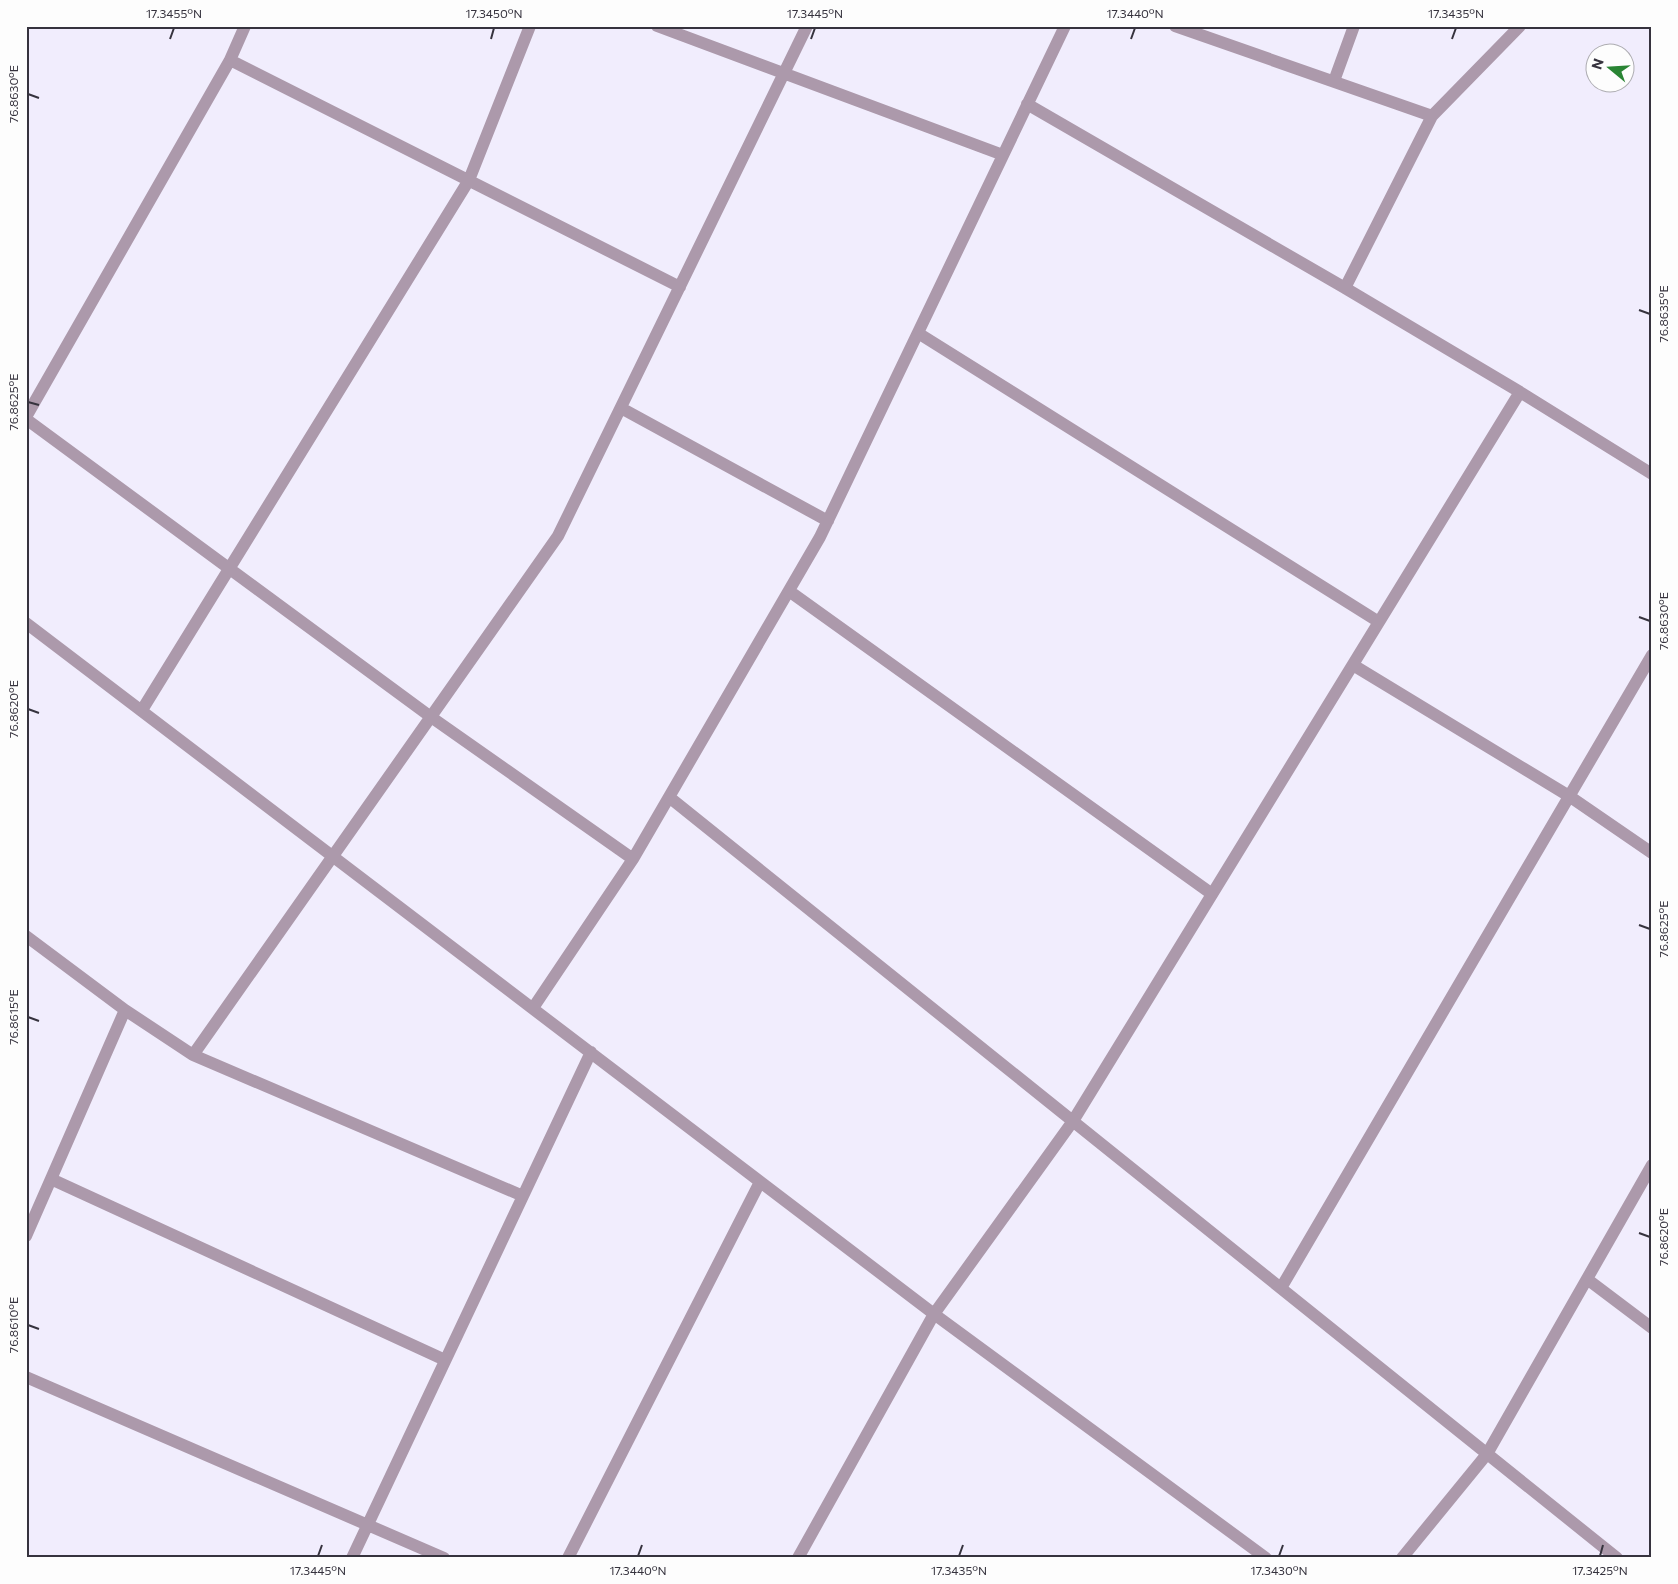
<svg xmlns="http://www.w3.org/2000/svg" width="1678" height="1584" font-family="Commissioner,sans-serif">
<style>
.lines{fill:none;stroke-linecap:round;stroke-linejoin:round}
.minor{stroke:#ac99ab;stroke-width:12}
.ticks{fill:none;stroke:#36333e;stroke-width:2}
.neatline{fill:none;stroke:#36333e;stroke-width:2}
.ticks-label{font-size:12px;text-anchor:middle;fill:#36333e}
</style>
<rect width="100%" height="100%" fill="#f1edfd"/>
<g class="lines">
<path class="minor" d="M657,26l346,129
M1175,26l257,90 88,-90
M230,60l450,227
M1334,81l20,-55
M1027,104l318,184
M918,333l461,289
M1520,392l132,82
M621,408l207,113
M26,417l204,-357 15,-34
M26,419l405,298 202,142 187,-322 245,-511
M789,591l423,303
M26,623l908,691 332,244
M1353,665l216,131 83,57
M142,710l327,-530 61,-154
M669,797l948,761
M26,936l99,74
M533,1008l100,-149
M193,1055l330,141
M51,1179l394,181
M26,1236l99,-226 68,45 365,-519 249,-510
M1587,1279l65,49
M1281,1288l371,-633
M26,1377l418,181
M352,1558l239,-506
M568,1558l192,-376
M798,1558l136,-244 139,-193 447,-729 -175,-104 87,-172
M1402,1558l85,-104 165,-289"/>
</g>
<path class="ticks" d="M170,39l4,-11M491,39l3,-11M811,39l4,-11M1131,39l4,-11M1452,39l4,-11M28,94l11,4M1639,310l11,4M28,402l11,3M1639,617l11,4M28,709l11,4M1639,925l11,4M28,1017l11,4M1639,1233l11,4M28,1325l11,4M318,1556l4,-11M638,1556l4,-11M959,1556l4,-11M1279,1556l4,-11M1600,1556l3,-11"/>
<rect width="1678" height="1584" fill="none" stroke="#fdfdfd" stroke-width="55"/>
<g transform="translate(1610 68) rotate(288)"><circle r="24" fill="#fdfdfd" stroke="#adacb1"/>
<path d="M0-4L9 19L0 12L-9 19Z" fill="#298434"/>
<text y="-8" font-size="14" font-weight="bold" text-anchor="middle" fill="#36333e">N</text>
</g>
<rect x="28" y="28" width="1622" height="1528" class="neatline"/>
<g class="ticks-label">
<text x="174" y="18">17.3455°N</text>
<text x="494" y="18">17.3450°N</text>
<text x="815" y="18">17.3445°N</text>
<text x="1135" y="18">17.3440°N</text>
<text x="1456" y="18">17.3435°N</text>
<text transform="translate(14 94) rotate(-90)" y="4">76.8630°E</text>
<text transform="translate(1664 314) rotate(-90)" y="4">76.8635°E</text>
<text transform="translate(14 402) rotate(-90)" y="4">76.8625°E</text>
<text transform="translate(1664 621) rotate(-90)" y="4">76.8630°E</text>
<text transform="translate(14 709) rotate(-90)" y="4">76.8620°E</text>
<text transform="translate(1664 929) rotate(-90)" y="4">76.8625°E</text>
<text transform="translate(14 1017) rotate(-90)" y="4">76.8615°E</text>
<text transform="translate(1664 1237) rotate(-90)" y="4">76.8620°E</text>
<text transform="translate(14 1325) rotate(-90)" y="4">76.8610°E</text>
<text x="318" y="1575">17.3445°N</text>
<text x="638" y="1575">17.3440°N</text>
<text x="959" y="1575">17.3435°N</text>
<text x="1279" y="1575">17.3430°N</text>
<text x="1600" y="1575">17.3425°N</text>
</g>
</svg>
